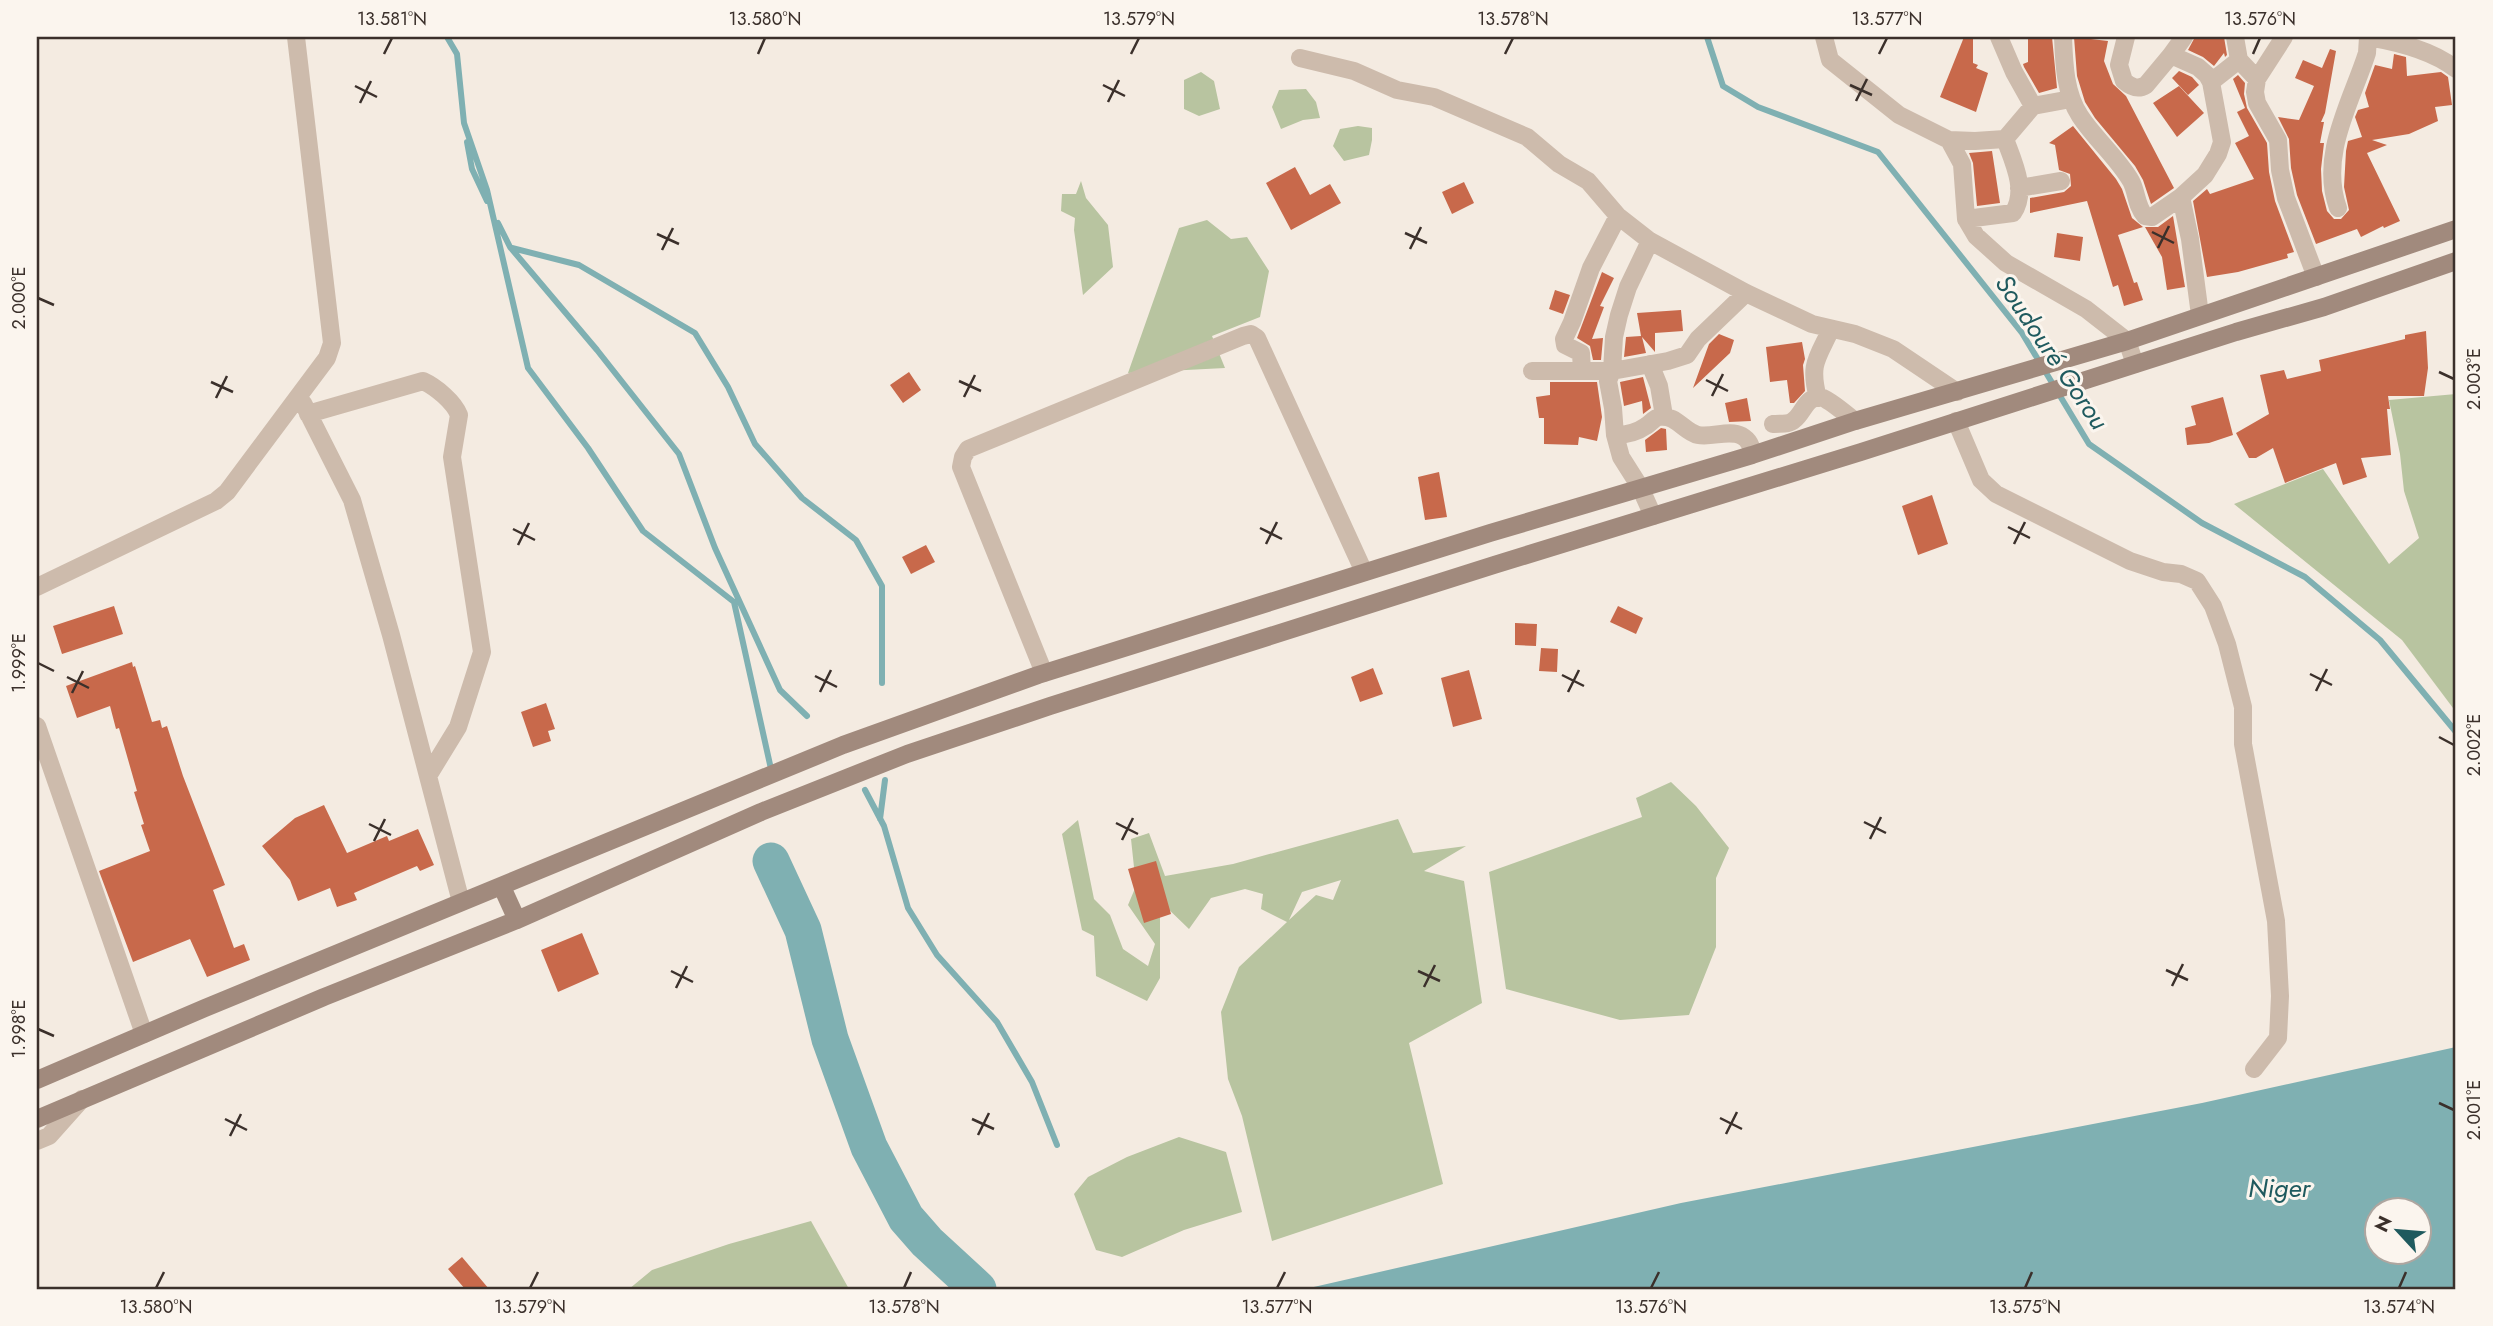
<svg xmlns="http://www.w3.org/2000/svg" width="2493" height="1326" font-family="Jost,sans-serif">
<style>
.green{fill:#b8c4a0;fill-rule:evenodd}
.water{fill:#7fb0b2;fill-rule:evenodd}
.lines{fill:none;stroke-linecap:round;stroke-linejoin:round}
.stream{stroke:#7fb0b2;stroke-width:6}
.river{stroke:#7fb0b2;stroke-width:37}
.building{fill:#c8694b}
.street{stroke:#cdbbac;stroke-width:18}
.secondary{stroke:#a18a7d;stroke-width:18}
.ticks{fill:none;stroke:#3b302b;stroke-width:2.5}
.labels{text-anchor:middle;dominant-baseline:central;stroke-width:6;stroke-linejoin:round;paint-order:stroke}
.water-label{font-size:26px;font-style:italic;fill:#1f5a5e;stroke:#fbf5ee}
.neatline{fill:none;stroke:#3b302b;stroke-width:2.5}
.ticks-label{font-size:18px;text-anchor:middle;fill:#3b302b}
</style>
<rect width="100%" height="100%" fill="#f4ebe1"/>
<path class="green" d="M1201,72l13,9 6,28 -21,7 -15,-7v-29z
M1306,89l10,13 4,16 -17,2 -22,9 -9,-22 7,-17z
M1358,126l14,2v12l-3,15 -25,6 -11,-15 7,-17z
M1081,181l5,17 22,27 5,42 -30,28 -9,-65 1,-12 -14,-7 1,-17h14z
M1207,220l24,19 16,-2 22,34 -9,46 -48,19 13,32 -97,5 51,-145z
M2456,394v318l-54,-72 -168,-136 89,-35 66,95 30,-26 -15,-47 -4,-37 -11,-54z
M1671,782l25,24 33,42 -13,30v69l-27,68 -69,5 -114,-31 -17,-117 153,-55 -6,-19z
M1398,819l15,34 53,-7 -42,25 40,10 18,122 -73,40 34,141 -171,57 -30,-125 -14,-37 -7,-67 18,-45 48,-45 -26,-13 2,-15 -18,-5 -34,9 -22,31 -29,-28v77l-13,23 -51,-25 -2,-40 -12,-6 -20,-96 16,-14 16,79 16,16 13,34 25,17 7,-22 -27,-39 8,-19 -5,-47 18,-6 16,43 68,-12zM1341,880l-8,20 -17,-5 -27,25 13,-28z
M1179,1137l47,15 16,60 -58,18 -62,27 -26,-7 -22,-56 14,-17 39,-20z
M811,1221l38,68h-220l23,-19 77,-26z"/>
<path class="water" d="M2456,1047v242h-1151l376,-86 521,-100zM2378,1210h42v42h-42z"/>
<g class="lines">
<path class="stream" d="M447,37l10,17 7,69 23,67 41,178 60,80 55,83 91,71 37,167
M1707,37l16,49 35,21 120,45 144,181 67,111 113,79 103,54 75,63 76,92
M467,142l5,27 15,32
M498,223l12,24 87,103 82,104 36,94 65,142 27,26
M512,248l67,17 116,68 33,54 27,57 47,54 54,42 26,46v97
M865,790l19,36 24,82 29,47 60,67 35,60 25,63
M880,819l5,-39"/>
<path class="river" d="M771,861l32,69 27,109 39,108 37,71 21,24 51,47"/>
</g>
<path class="building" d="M1964,37h9v26l5,2 -2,3 12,5 -12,39 -36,-15z
M2028,37h24l5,51 -18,5 -15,-26 -1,-3 5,-2z
M2074,37l34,4 -4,20 9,23 13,12 48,92 -23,16 -8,-24 -8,-14 -40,-48 -10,-16 -8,-26z
M2195,37h29l3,18 -2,2 -1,-4 -10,13 -11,-9 -15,-7z
M2330,49l6,2 -11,62 -4,9h3l-4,21h4l-3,26 1,22 5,20 7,8h7l8,-9 -5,-23 2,-36 2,-10 14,-4 -7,-20 3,-7 11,-3 -4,-14 10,-28 17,4 2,-15 12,3 1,19 34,-4 7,5 4,28 -17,2 3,14 -29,13 -37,6 15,5 -20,8 33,68 -16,7 -1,-2 -22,11 -4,-8 -41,15 -19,-49 -6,-27 -2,-29 -11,-22 21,3 15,-34 -19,-8 8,-18 19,8z
M2179,71l13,6 7,8 -11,10 -16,-17z
M2238,75l7,8 -1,11 3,14 20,35 2,29 6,29 19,51 -7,2 1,4 -50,14 -31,5 -14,-76 14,-12 3,5 44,-15 -19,-36 14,-7 -12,-24 8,-4 -12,-29z
M2179,86l25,27 -27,24 -24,-34z
M2073,126l43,53 6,10 10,29 11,9 -25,8 16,48 3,-1 6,18 -19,6 -6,-21 -5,2 -26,-86 -57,12v-15l34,-6 7,-6 -1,-12 -11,-4 -4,-25 -6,-2z
M1992,151l8,52 -23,3 -4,-43 -4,-10z
M1295,167l15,28 20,-11 11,19 -50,27 -25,-47z
M1464,182l10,21 -22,11 -10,-22z
M2173,216l12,71 -18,3 -5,-33 -17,-30h13z
M2057,233l26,4 -3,24 -26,-4z
M1602,272l12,6 -14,28 4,1 -12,32 11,-1 -2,22h-8l-3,-14 -13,-8z
M1555,290l15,5 -7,19 -14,-5z
M1681,310l2,21 -28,2v19l-13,-15 4,16 -22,4 2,-20 15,-1 -4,-23z
M2426,331l2,37 -4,28h-36l2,13h-3l4,46 -30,3 6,19 -24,8 -7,-22 -51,20 -12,-35 -17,10h-7l-13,-25 33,-19 -9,-39 24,-5 3,9 34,-8 -2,-11 86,-21v-4z
M1719,334l15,6 -4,13 -37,35 16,-44z
M1802,342l3,17 -2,6 2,26 -11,12h-4l-3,-23 -17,2 -4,-35z
M909,372l12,18 -18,13 -13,-18z
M1643,377l8,31 -8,6 -1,-13 -18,5 -4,-24z
M1550,382h47l5,35 -5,24 -18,-4 -1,8 -34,-1v-26h-5l-3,-21 14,-2z
M2223,397l10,38 -24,8 -22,2 -2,-17 11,-3 -5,-19z
M1747,398l4,23 -22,1 -4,-19z
M1661,428l5,1 1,21 -21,2 -1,-12z
M1439,472l8,45 -22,3 -7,-43z
M1932,495l16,49 -30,11 -16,-49z
M926,545l9,17 -24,12 -9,-17z
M114,606l9,28 -61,20 -9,-28z
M1618,606l25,12 -7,16 -26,-12z
M1515,623l22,1 -1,22 -21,-1z
M1541,648l17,1 -1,23 -18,-1z
M132,662l1,5 2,-1 17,56 8,-2 2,8 5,-2 16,50 42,109 -12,5 21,58 10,-4 6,16 -43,17 -17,-38 -57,23 -34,-91 51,-20 -9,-26 3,-1 -10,-32 3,-1 -18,-63 -3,1 -6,-23 -33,12 -11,-32z
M1373,668l10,26 -23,8 -9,-25z
M1469,670l13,49 -29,8 -12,-49z
M546,703l9,26 -7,2 3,10 -18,6 -12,-35z
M324,805l23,48 40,-17 2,5 29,-12 16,36 -14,6 -3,-5 -63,27 3,7 -20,7 -7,-19 -32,13 -8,-21 -28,-34 33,-28z
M1156,861l15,53 -27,9 -16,-54z
M582,933l17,41 -41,18 -17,-42z
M462,1257l27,32h-24l-17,-20z"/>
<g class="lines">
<path class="street" d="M1824,37l6,23 69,55 50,25 13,24 4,55 10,17 30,27 80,46 41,32 8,23
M1999,37l15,35 19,34
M2063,37c1,27 2,56 17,79 15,23 37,41 51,65 6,11 5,25 14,35l7,1 29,-20 24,-22 13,-21 4,-12 -11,-60 -4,-7 -9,-8 -27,-12 -25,30c-8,5 -15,2 -22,-4l-5,-16 7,-28
M2235,37l4,23 18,19 -2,13 2,11 21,37 2,30 6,28 30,79
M2368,37c30,5 64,13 88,32
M2171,55l13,-18
M1300,58l54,13 43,19 37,7 93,40 32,27 29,17 30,35 32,25 96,52 66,31 43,10 38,15 64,43
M2257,79l27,-42
M2211,82l28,-22
M1949,140l26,1 30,-2 28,-33 38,-7
M2019,188l42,-7
M2181,197l9,42 10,76
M2338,208c-19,-53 13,-105 29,-155l1,-16
M1966,219l47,-6c15,-22 0,-52 -8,-74
M1650,241l-22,46 -9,28 -5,22 -2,34 -4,10 5,27 2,27 6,22 19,30 13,29
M1650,364l9,22 5,30
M1532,371h80l56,-10 19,-6 11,-16 48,-46
M1582,371l-1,-18 -16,-8 -1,-6 8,-17 19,-54 27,-52
M1818,398c-9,-34 -1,-39 13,-69
M303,403l49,97 39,135 70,267
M308,414l115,-33c13,6 31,21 36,34l-7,42 30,195 -24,75 -30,49
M1956,421l25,59 15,14 134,67 33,11 18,2 16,7 16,25 14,38 16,63v37l33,177 4,75 -2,42 -24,31
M1773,424c7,-1 16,1 21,-4 10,-7 12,-26 29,-22 8,3 24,17 32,23
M1615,435c11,0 21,-2 31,-9 5,-3 8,-8 13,-9 17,-3 25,15 39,18 14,3 31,-6 44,1 7,4 10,11 10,19
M37,587l179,-86 11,-9 100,-134 5,-15 -36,-306
M1044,673l-83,-206 2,-10 5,-8 275,-113 8,-2 6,4 107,234
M37,726l107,308
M37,1141l12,-5 33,-37"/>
<path class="secondary" d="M502,887l15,33
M37,1080l168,-72 638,-263 195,-70 452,-142 262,-78 103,-34 272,-80 329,-112
M37,1119l287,-122 193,-77 244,-108 146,-58 143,-48 444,-141 367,-113 375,-120 88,-25 132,-46"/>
</g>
<path class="ticks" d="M384,54l8,-16M758,54l7,-16M1131,54l8,-16M1505,54l8,-16M1879,54l8,-16M2253,54l7,-16M1103,85l22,11M1850,85l22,10M355,86l22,11M1856,101l11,-22M1108,102l11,-22M360,103l11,-22M2152,232l22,11M1405,233l22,10M657,234l22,10M2158,248l11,-22M1410,249l11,-22M662,250l11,-22M38,298l16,7M2439,372l15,7M1706,380l22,11M959,381l22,10M211,382l22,10M1712,396l11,-22M964,397l11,-22M216,398l11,-22M2008,527l22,11M1260,528l22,11M513,529l22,11M1266,544l11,-22M2014,544l11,-22M518,545l11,-22M38,663l16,8M2310,674l22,11M1562,675l22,11M815,676l22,11M67,677l22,11M2316,691l11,-22M820,692l11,-22M1568,692l11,-22M72,693l11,-22M2439,737l15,8M1864,822l22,11M1116,823l22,11M369,824l22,11M1870,839l11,-22M1122,840l11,-22M374,841l11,-22M2166,970l22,10M671,971l22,11M1418,971l22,10M2172,986l11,-22M1424,987l11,-22M676,988l11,-22M38,1029l16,7M2439,1103l15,7M1720,1118l22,11M225,1119l22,11M972,1119l22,10M1726,1134l11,-22M978,1135l11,-22M230,1136l11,-22M156,1288l8,-16M530,1288l8,-16M904,1288l7,-16M1277,1288l8,-16M1651,1288l8,-16M2025,1288l7,-16M2399,1288l7,-16"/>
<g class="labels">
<g class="water-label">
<text transform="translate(2052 352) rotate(56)">Soudouré Gorou</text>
<text x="2279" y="1188">Niger</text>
</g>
</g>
<rect width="2493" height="1326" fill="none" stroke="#fbf5ee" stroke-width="77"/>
<g transform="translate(2398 1231) rotate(296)"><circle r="33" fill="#fbf5ee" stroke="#aea6a0" stroke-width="2"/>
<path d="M0-5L12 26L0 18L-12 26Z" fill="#1f5a5e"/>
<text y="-10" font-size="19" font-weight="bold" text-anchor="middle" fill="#3b302b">N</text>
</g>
<rect x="38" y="38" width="2416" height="1250" class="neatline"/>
<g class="ticks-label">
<text x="392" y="25">13.581°N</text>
<text x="765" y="25">13.580°N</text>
<text x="1139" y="25">13.579°N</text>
<text x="1513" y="25">13.578°N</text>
<text x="1887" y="25">13.577°N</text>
<text x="2260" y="25">13.576°N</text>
<text transform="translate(19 298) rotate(-90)" y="6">2.000°E</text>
<text transform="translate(2474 379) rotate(-90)" y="6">2.003°E</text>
<text transform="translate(19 663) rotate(-90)" y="6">1.999°E</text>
<text transform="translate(2474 745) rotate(-90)" y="6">2.002°E</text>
<text transform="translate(19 1029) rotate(-90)" y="6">1.998°E</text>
<text transform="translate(2474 1110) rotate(-90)" y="6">2.001°E</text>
<text x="156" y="1313">13.580°N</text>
<text x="530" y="1313">13.579°N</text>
<text x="904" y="1313">13.578°N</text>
<text x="1277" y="1313">13.577°N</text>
<text x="1651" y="1313">13.576°N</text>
<text x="2025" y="1313">13.575°N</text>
<text x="2399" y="1313">13.574°N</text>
</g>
</svg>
